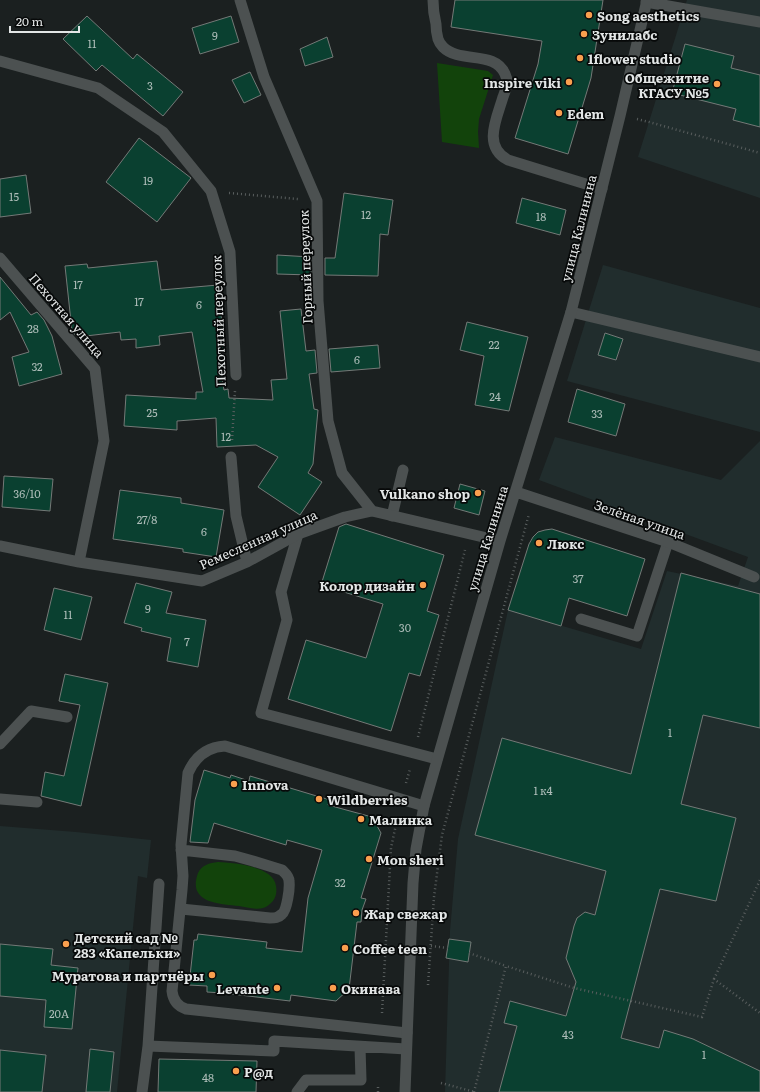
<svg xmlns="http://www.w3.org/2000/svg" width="760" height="1092" font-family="Literata,serif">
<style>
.built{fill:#212d2d}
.green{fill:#12430b}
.building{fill:#0a4030;stroke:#747977}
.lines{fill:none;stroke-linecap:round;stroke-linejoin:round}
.path{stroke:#595e5e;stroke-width:2.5;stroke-dasharray:1 3;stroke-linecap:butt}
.service{stroke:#4c5151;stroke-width:11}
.minor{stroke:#4c5151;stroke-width:11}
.poi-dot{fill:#fa9f4e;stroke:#070909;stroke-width:1.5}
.labels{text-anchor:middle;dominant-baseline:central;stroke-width:3.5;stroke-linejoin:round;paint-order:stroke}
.number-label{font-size:11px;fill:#adbcb8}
.poi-label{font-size:13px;font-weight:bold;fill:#e3e6e6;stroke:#070909;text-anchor:start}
.street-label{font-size:13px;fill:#e3e6e6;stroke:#070909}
</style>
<rect width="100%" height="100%" fill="#1b2020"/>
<path class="built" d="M687,0h73v198l-122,-41z
M603,265l157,43v124l-193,-51z
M555,437l166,43 39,-39v651h-315l5,-161 8,-92 50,-229 133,39 26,-78 71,15 10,-29 -209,-77z
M0,826l76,6 75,8 -4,38 -9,-2 -21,216h-117z"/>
<path class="green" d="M437,63l51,8 5,4 -14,44 -1,13 1,16 -37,-6z
M218,862c16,1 56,4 58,24 1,6 0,11 -3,15 -3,3 -6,6 -10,7 -7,2 -17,-1 -24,-2 -20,-2 -52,-3 -41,-33 4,-8 11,-10 20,-11z"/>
<path class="building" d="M455,0h148l-12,78 -23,76 -53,-16 23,-74 4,-23 -91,-14z
M87,16l46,43 4,-5 46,38 -20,24 -61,-51 -6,6 -33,-32z
M231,16l8,26 -39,12 -8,-26z
M327,37l6,20 -28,9 -5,-17z
M685,44l49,12 -3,12 29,7v52l-27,-7 3,-11 -64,-16z
M250,72l11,23 -17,8 -12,-23z
M139,138l52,40 -34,44 -51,-40z
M26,175l5,38 -31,4v-38z
M344,193l49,7 -5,35 -8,-1 -2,42 -53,-1v-17h10z
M522,198l44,12 -6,25 -44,-12z
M277,255l34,2v18l-34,-1z
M157,261l4,29 57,-5 7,68 -7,2 6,35 4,-1 1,9 44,2 -2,-20 16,-1 -7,-68 21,-2 5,42 9,-1 2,23 -8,1 5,35 4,1 -5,54 -5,9 14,9 -22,33 -42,-28 20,-30 -22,-12 -39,2 -1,-29 -39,3v9l-53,-4 2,-31 70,4v-7h7l-11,-60 -33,4 1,9 -24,3v-9l-15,1 -1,-8 -43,5 -5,-6 -7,-65 22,-2 1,4z
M0,277l31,38 6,-3 7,8 8,16 10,38 -43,12 -7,-29 17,-5 -19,-40 -10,8z
M467,322l61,15 -19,74 -34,-6 9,-49 -24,-6z
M605,333l18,6 -7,21 -18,-5z
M378,345l2,23 -49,4 -2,-23z
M577,389l48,15 -9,32 -48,-14z
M4,476l49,3 -3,32 -48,-4z
M460,484l25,7 -6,24 -25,-7z
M120,490l61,8v5l43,7 -8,47 -33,-5v-3l-70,-10z
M346,524l98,31 -17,56 12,4 -19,61 -11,-3 -18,58 -103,-32 18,-59 60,18 17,-54 -62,-19 18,-58z
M552,529l93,30 -18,57 -58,-18 -8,28 -53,-16 21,-66 4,-7 5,-5 7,-2z
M681,573l79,21v134l-57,-13 -22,89 55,14 -20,83 -56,-12 -39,149 38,10 5,-18 29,9 67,32v21h-261l18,-66 -13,-3 6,-22 56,15 10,-34 -10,-24 8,-32 3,-8 8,-6 10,3 11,-44 -131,-36 27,-97 129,36z
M136,583l36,9 -6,21 40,7 -8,47 -31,-6 4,-23 -30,-7 1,-3 -18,-5z
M54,588l38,9 -11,43 -37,-10z
M65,674l43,9 -27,123 -40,-10 4,-24 19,4 16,-71 -21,-4z
M204,770l26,8 1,-3 18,6 1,-5 80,24 -2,5 44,12 9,16 -20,65 5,1 -4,11 -1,12h-4l-8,67 -13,12 -45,-6 -1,6 -67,-8 -16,-1v-6l-18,-1 5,-45h3l1,-6 69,8 -1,6 36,4 6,-54 14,-48 -35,-10 -1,5 -72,-22 -6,20 -18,-1 5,-42z
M449,939l22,3 -3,20 -22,-4z
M0,944l53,5 -2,16 27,3 -6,61 -28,-2 2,-27 -46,-4z
M90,1049l24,3 -4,40h-24z
M0,1050l46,5 -4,37h-42z
M159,1059l98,2 -1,31h-98z"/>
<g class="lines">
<path class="path" d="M637,119l12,3 111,31
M229,193l69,6
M232,440l3,-49
M418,737l47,-187
M406,783l4,-14
M431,946l17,2
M469,953l37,13
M714,979l46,-99
M428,985l6,-88 8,-62 87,-321
M382,1013l9,-165 7,-33
M441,1083l34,9
M378,1092v-6
M474,1092l32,-126 68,22 128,29 12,-38 46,34"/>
<path class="service" d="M433,0c0,8 1,16 3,24 0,5 1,11 2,15 1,3 3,6 5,8 17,17 52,3 62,27 4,8 1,15 -2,23 -6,21 -21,49 5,63l94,29
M646,2l114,20
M571,312l189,45
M392,516l11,-46
M298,534l-17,58 6,28 -26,93 176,46
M581,619l56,17 31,-94
M0,744l31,-33 36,6
M0,799l37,3
M181,909l89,9c5,0 8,0 12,-4 5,-4 8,-26 7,-33 0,-5 -4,-8 -7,-11l-29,-9 -18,-5 -54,-6
M407,1033l-221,-24c-9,-3 -13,-9 -14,-18l10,-101 1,-14 -2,-31 7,-72c7,-16 19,-26 37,-27l199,60
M148,1046l126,5v-10l132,8
M142,1092l6,-46 11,-162
M297,1092l9,-12h55l-1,-33"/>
<path class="minor" d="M240,0l24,77 53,124 1,100 10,120 14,52 30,38
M0,61l98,27 65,44 48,59 19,61 6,123
M0,258l95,111 9,72 -25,121
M231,457l5,59 11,46
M516,492l152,50 86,35
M0,546l79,16 123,19 45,-19 51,-28 47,-17 27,-6 128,30
M405,1092l8,-209 3,-34 8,-43 76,-265 71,-229 49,-196 27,-116"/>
</g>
<g class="poi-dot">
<circle cx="589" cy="15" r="4"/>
<circle cx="584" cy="34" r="4"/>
<circle cx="580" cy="58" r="4"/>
<circle cx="569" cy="82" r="4"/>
<circle cx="717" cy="84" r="4"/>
<circle cx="559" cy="113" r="4"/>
<circle cx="478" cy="493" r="4"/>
<circle cx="539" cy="543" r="4"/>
<circle cx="423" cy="585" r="4"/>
<circle cx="234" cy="784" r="4"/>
<circle cx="319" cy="799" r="4"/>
<circle cx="361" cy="819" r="4"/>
<circle cx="369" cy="859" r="4"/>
<circle cx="356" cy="913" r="4"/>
<circle cx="66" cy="944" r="4"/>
<circle cx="345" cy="948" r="4"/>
<circle cx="212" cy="975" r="4"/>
<circle cx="277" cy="988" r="4"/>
<circle cx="333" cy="988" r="4"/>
<circle cx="236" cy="1071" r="4"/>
</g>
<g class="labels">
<g class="number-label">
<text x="215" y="35">9</text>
<text x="92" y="43">11</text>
<text x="150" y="85">3</text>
<text x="148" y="180">19</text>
<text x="14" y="196">15</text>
<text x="366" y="214">12</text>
<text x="541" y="216">18</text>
<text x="78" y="284">17</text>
<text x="139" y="301">17</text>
<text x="199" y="304">6</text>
<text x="33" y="328">28</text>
<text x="494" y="344">22</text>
<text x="357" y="359">6</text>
<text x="37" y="366">32</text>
<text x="495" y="396">24</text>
<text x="152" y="412">25</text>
<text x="597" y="413">33</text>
<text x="226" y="436">12</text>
<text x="27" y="493">36/10</text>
<text x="147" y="519">27/8</text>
<text x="204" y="531">6</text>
<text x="578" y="578">37</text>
<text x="148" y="608">9</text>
<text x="68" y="614">11</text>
<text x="405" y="627">30</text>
<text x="187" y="641">7</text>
<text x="670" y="732">1</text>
<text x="543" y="790">1 к4</text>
<text x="340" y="882">32</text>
<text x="59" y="1013">20А</text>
<text x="568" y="1034">43</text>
<text x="704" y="1054">1</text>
<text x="208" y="1077">48</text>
</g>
<g class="poi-label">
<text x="597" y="15">Song aesthetics</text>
<text x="592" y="34">Зунилабс</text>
<text x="588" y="58">1flower studio</text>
<text x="709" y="77" text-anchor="end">Общежитие<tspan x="709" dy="15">КГАСУ №5</tspan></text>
<text x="561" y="82" text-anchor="end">Inspire viki</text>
<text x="567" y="113">Edem</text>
<text x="470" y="493" text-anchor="end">Vulkano shop</text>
<text x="547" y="543">Люкс</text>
<text x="415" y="585" text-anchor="end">Колор дизайн</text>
<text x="242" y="784">Innova</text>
<text x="327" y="799">Wildberries</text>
<text x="369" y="819">Малинка</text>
<text x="377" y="859">Mon sheri</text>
<text x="364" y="913">Жар свежар</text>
<text x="74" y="937">Детский сад №<tspan x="74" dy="15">283 «Капельки»</tspan></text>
<text x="353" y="948">Coffee teen</text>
<text x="204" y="975" text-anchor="end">Муратова и партнёры</text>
<text x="269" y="988" text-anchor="end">Levante</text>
<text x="341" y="988">Окинава</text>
<text x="244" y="1071">Р@д</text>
</g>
<g class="street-label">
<text transform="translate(578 228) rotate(-76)">улица Калинина</text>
<text transform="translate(305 267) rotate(-92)">Горный переулок</text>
<text transform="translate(67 315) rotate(49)">Пехотная улица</text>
<text transform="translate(218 321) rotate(-92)">Пехотный переулок</text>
<text transform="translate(640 519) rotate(19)">Зелёная улица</text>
<text transform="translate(487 538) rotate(-73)">улица Калинина</text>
<text transform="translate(258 539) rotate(-24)">Ремесленная улица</text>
</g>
</g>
<path d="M10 26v6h69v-6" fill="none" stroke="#e3e6e6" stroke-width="2"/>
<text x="16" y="26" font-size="12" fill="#e3e6e6" stroke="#070909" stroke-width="3" paint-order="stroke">20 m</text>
</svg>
